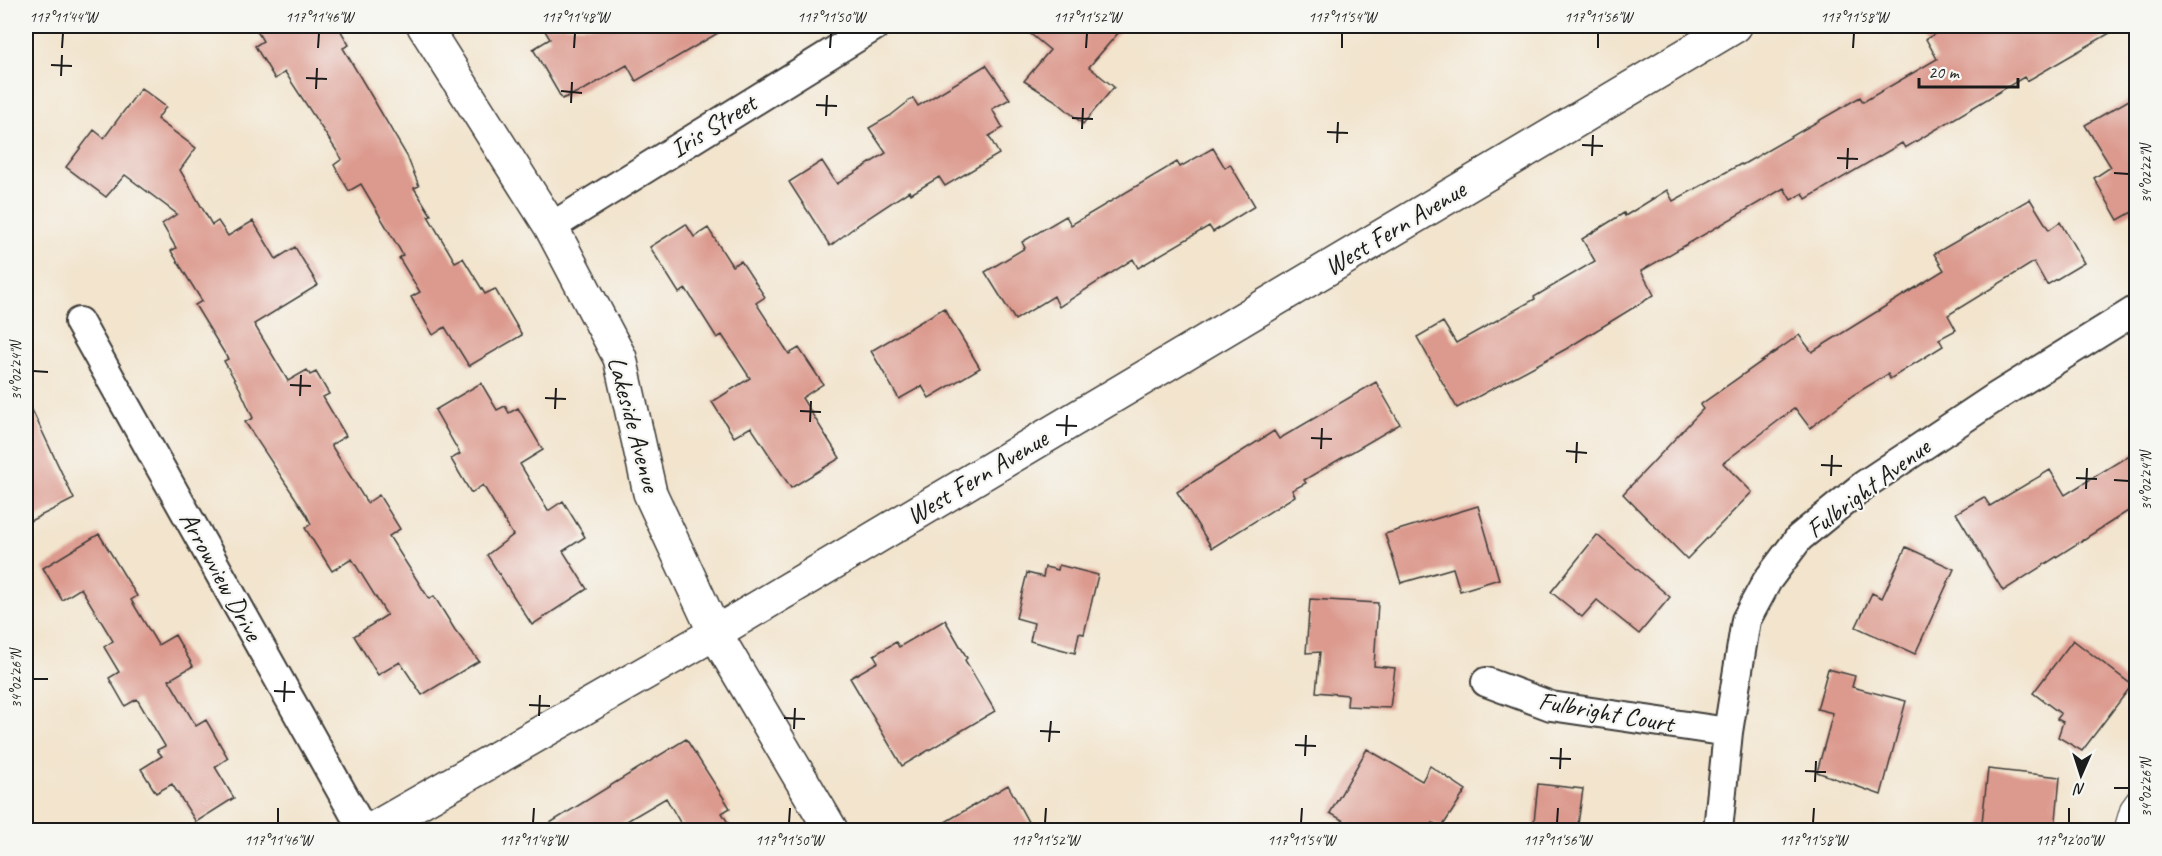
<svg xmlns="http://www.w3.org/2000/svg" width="2162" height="856" font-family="Caveat,sans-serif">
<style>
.building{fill:#dc998d}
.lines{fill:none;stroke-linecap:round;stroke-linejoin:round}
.lane-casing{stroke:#3c3a37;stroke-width:16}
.street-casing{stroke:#3c3a37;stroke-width:32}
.secondary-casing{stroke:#3c3a37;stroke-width:36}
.lane{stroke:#fff;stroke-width:14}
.street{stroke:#fff;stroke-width:28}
.secondary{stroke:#fff;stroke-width:33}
.ticks{fill:none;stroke:#1c1c1c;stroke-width:2}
.labels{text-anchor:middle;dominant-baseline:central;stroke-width:4.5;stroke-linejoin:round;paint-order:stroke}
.street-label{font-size:26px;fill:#1c1c1c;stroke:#f6f6f2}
.neatline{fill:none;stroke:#1c1c1c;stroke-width:2}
.ticks-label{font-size:15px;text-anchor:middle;fill:#1c1c1c}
</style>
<rect width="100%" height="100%" fill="#f6f6f2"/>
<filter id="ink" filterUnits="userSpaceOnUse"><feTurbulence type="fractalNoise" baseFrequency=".0167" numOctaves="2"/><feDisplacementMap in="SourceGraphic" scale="12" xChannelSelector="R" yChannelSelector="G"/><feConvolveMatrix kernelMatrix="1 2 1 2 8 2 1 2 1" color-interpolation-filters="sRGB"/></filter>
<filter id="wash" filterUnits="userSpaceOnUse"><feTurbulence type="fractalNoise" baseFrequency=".008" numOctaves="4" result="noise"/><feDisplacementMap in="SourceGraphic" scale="24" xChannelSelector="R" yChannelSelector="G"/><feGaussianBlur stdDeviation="1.35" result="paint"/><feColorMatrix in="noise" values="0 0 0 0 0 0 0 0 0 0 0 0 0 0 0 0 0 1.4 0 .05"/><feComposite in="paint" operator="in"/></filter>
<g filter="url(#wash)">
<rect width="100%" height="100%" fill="#f2e4cd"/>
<g id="blocks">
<path class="building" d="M254,26h84l11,19 -6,3 64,108 12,30 -5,2 17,27 -3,1 27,46 8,-4 22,36 10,-5 27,46 -53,31 -24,-39 -12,8 -22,-38 9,-5 -21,-34 4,-3 -42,-71 -12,7 -15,-26 8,-6 -57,-87 -10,7 -20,-33 8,-5z
M542,26h188l-94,55 -9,-16 -40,23 -25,11 -29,-50 17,-10z
M1021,26h103l-35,41 25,20 -31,37 -27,-23 -32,-20 26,-31z
M1948,26h174l-95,55 -3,-4 -119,71 -3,-5 -96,56 -3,-6 -12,7 -7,-12 -143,83 13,24 -88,54 -109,59 -40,-71 26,-15 13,21 79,-44 -1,-2 61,-36 -13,-22 42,-26 1,3 42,-26 6,11 68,-37 1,1 118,-68 3,5 74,-43 -11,-20z
M986,65l24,34 -18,10 11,19 -14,8 10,18 -54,32 -6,-9 -28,17 -2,-3 -50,33 -29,22 -41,-64 33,-21 15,23 49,-31 -17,-25 21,-12 23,-18 5,8z
M141,88l25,19 -9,12 39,29 -16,22 32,55 6,-4 10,15 25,-15 23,38 19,-12 23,38 -64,39 34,57 19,-11 3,5 6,-3 13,22 -6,3 23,39 -15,9 36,58 12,-8 21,34 -11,7 40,63 5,-3 21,34 24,31 -57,34 -22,-33 -22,13 -24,-39 33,-21 -35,-56 -20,12 -27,-43 6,-4 -5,-10 -61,-92 8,-4 -13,-29 -16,-28 4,-2 -33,-54 7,-4 -31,-50 5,-3 -14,-24 15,-10 -52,-39 -19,22 -40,-30 28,-37 10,8z
M2136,96v114l-18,10 -24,-42 17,-11 -26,-42z
M1213,148l12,20 5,-4 25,42 -42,26 -4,-6 -71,42 -5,-9 -74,48 -5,-11 -39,24 -30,-48 40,-24 -3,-6 44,-26 5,9 106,-63 3,5z
M2030,199l19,31 11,-8 24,41 -37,22 -13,-23 -86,53 8,15 -17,9 4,7 -53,33 -2,-5 -35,21 -43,33 -15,-20 -72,55 29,29 -65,67 -64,-65 80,-85 -3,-4 99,-70 13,17 132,-82 -10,-16z
M686,224l8,13 14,-9 24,38 9,-5 24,36 -9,6 33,51 10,-6 24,36 -21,14 38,60 -49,30 -40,-61 -17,10 -22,-35 38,-24 -28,-43 -5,3 -31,-49 -7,4 -29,-46z
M944,308l36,60 -51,30 -7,-12 -23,13 -28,-48z
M1376,382l24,42 -96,56 2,3 -14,7 3,6 -83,52 -35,-56 97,-61 5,8z
M481,383l16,27 8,-4 4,7 9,-5 25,42 -23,14 28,47 15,-10 22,36 -22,14 24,38 -55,36 -45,-70 26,-20 -30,-50 -12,8 -20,-34 9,-5 -25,-44z
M26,397l48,102 -48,24z
M2136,451v55l-133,85 -47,-78 28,-16 6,9 60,-36 15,25z
M1478,506l21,73 -39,12 -7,-23 -52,15 -16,-49z
M99,534l38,62 -6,4 27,45 17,-10 18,31 -24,14 27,46 10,-6 22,38 -13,9 19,31 -38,24 -24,-38 -16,9 -15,-24 21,-13 -5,-6 8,-4 -28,-47 -12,7 -16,-28 10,-6 -15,-25 9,-6 -32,-53 -19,12 -19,-32z
M1597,535l73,62 -31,37 -42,-34 -15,17 -31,-25z
M1906,547l48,22 -39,85 -59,-27 16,-34 10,5z
M1059,565l39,10 -14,59 -5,-1 -4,20 -45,-12 4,-18 -18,-5 11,-45 16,4 2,-10 13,3z
M1310,599l68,4 -4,63 21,2 -5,40 -43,-2 1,-11 -32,-3 4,-40 -14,1z
M945,620l22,38 -2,2 30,51 -93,55 -52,-88 28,-16 -4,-7 22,-13 3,5z
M2073,640l59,45 -50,66 -24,-14 5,-15 -6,-3 4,-5 -28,-21z
M1828,669l27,7 -3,11 54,14 -25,94 -64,-23 16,-59 -16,-4z
M686,739l44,69 -8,5 11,18h-48l-19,-33 -56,33h-73z
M1367,749l55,32 8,-15 36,24 -24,37 -9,-4 -5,8h-67l-31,-18z
M1988,769l72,8 -5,54h-74z
M1538,784l45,5 -6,42h-44z
M1008,785l25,46h-103z"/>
</g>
</g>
<g filter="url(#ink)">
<use href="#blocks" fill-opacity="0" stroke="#3c3a37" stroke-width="1.5"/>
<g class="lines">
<defs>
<path id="lane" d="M2121,830l7,-24 8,-11"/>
<path id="street" d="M551,227l324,-201
M79,322l284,508
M1486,682l65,24 177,26
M1718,830l10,-98 18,-112 21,-39 32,-43 65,-53 132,-88 140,-87"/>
<path id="secondary" d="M424,26l127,201 69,131 30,135 65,140 116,197
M371,830l344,-197 1020,-607"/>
</defs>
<use href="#lane" class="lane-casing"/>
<use href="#street" class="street-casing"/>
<use href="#secondary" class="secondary-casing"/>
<use href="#lane" class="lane"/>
<use href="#street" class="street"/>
<use href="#secondary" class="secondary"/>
</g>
</g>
<path class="ticks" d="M62,48l1,-15M318,48l1,-15M574,48l1,-15M830,48l1,-15M1086,48l1,-15M1342,48v-15M1598,48v-15M1853,48l1,-15M51,65l21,1M61,76l1,-21M306,78l21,1M316,89l1,-21M561,91l21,2M571,103l1,-21M816,105l21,1M826,116l1,-21M1072,118l21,1M1082,129l1,-21M1327,132l21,1M1337,143l1,-21M1582,145l21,1M1592,156l1,-21M1837,158l21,1M1847,169l1,-21M2114,173l15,1M33,371l15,1M290,385l21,1M300,396l1,-21M545,398l21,1M555,409l1,-21M800,411l21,1M810,422l1,-21M1056,425l21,1M1066,436l1,-21M1311,438l21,1M1321,449l1,-21M1566,451l21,2M1576,463l1,-21M1821,465l21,1M1831,476l1,-21M2076,478l21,1M2114,480l15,1M2086,489l1,-21M33,679h15M274,691l21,1M284,702l1,-21M529,705l21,1M539,716l1,-21M784,718l21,1M794,729l1,-21M1040,731l20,1M1049,742l2,-21M1295,745l21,1M1305,756l1,-21M1550,758l21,1M1560,769l1,-21M1805,771l21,1M1815,782l1,-21M2114,788h15M278,823v-15M533,823l1,-15M789,823l1,-15M1045,823l1,-15M1301,823l1,-15M1557,823l1,-15M1813,823l1,-15M2069,823v-15"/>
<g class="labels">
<g class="street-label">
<text transform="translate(713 126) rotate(-32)">Iris Street</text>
<text transform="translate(1395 228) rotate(-31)">West Fern Avenue</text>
<text transform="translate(634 424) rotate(75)">Lakeside Avenue</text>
<text transform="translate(977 477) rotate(-31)">West Fern Avenue</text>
<text transform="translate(1868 488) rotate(-37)">Fulbright Avenue</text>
<text transform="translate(221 576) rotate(61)">Arrowview Drive</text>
<text transform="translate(1606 712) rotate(10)">Fulbright Court</text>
</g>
</g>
<rect width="2162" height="856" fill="none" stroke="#f6f6f2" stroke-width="66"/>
<g transform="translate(2081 775) rotate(183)" stroke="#f6f6f2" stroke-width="4.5" paint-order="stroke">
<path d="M0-4.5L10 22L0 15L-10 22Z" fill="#1c1c1c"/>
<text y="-9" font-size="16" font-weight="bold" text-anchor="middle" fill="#1c1c1c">N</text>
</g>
<path d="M1919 78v9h99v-9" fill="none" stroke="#1c1c1c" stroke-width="3"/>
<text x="1928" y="78" font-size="18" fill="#1c1c1c" stroke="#f6f6f2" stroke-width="4.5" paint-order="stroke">20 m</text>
<rect x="33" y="33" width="2096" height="790" class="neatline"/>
<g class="ticks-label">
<text x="63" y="22">117°11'44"W</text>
<text x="319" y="22">117°11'46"W</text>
<text x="575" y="22">117°11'48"W</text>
<text x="831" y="22">117°11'50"W</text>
<text x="1087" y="22">117°11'52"W</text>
<text x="1342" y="22">117°11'54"W</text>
<text x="1598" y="22">117°11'56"W</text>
<text x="1854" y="22">117°11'58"W</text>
<text transform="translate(2146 174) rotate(-90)" y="5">34°02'22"N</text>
<text transform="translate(16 371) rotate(-90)" y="5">34°02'24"N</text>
<text transform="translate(2146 481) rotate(-90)" y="5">34°02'24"N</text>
<text transform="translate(16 679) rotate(-90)" y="5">34°02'26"N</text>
<text transform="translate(2146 788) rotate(-90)" y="5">34°02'26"N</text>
<text x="278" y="845">117°11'46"W</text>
<text x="533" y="845">117°11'48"W</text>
<text x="789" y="845">117°11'50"W</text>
<text x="1045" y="845">117°11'52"W</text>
<text x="1301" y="845">117°11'54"W</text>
<text x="1557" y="845">117°11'56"W</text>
<text x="1813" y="845">117°11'58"W</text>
<text x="2069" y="845">117°12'00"W</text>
</g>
</svg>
